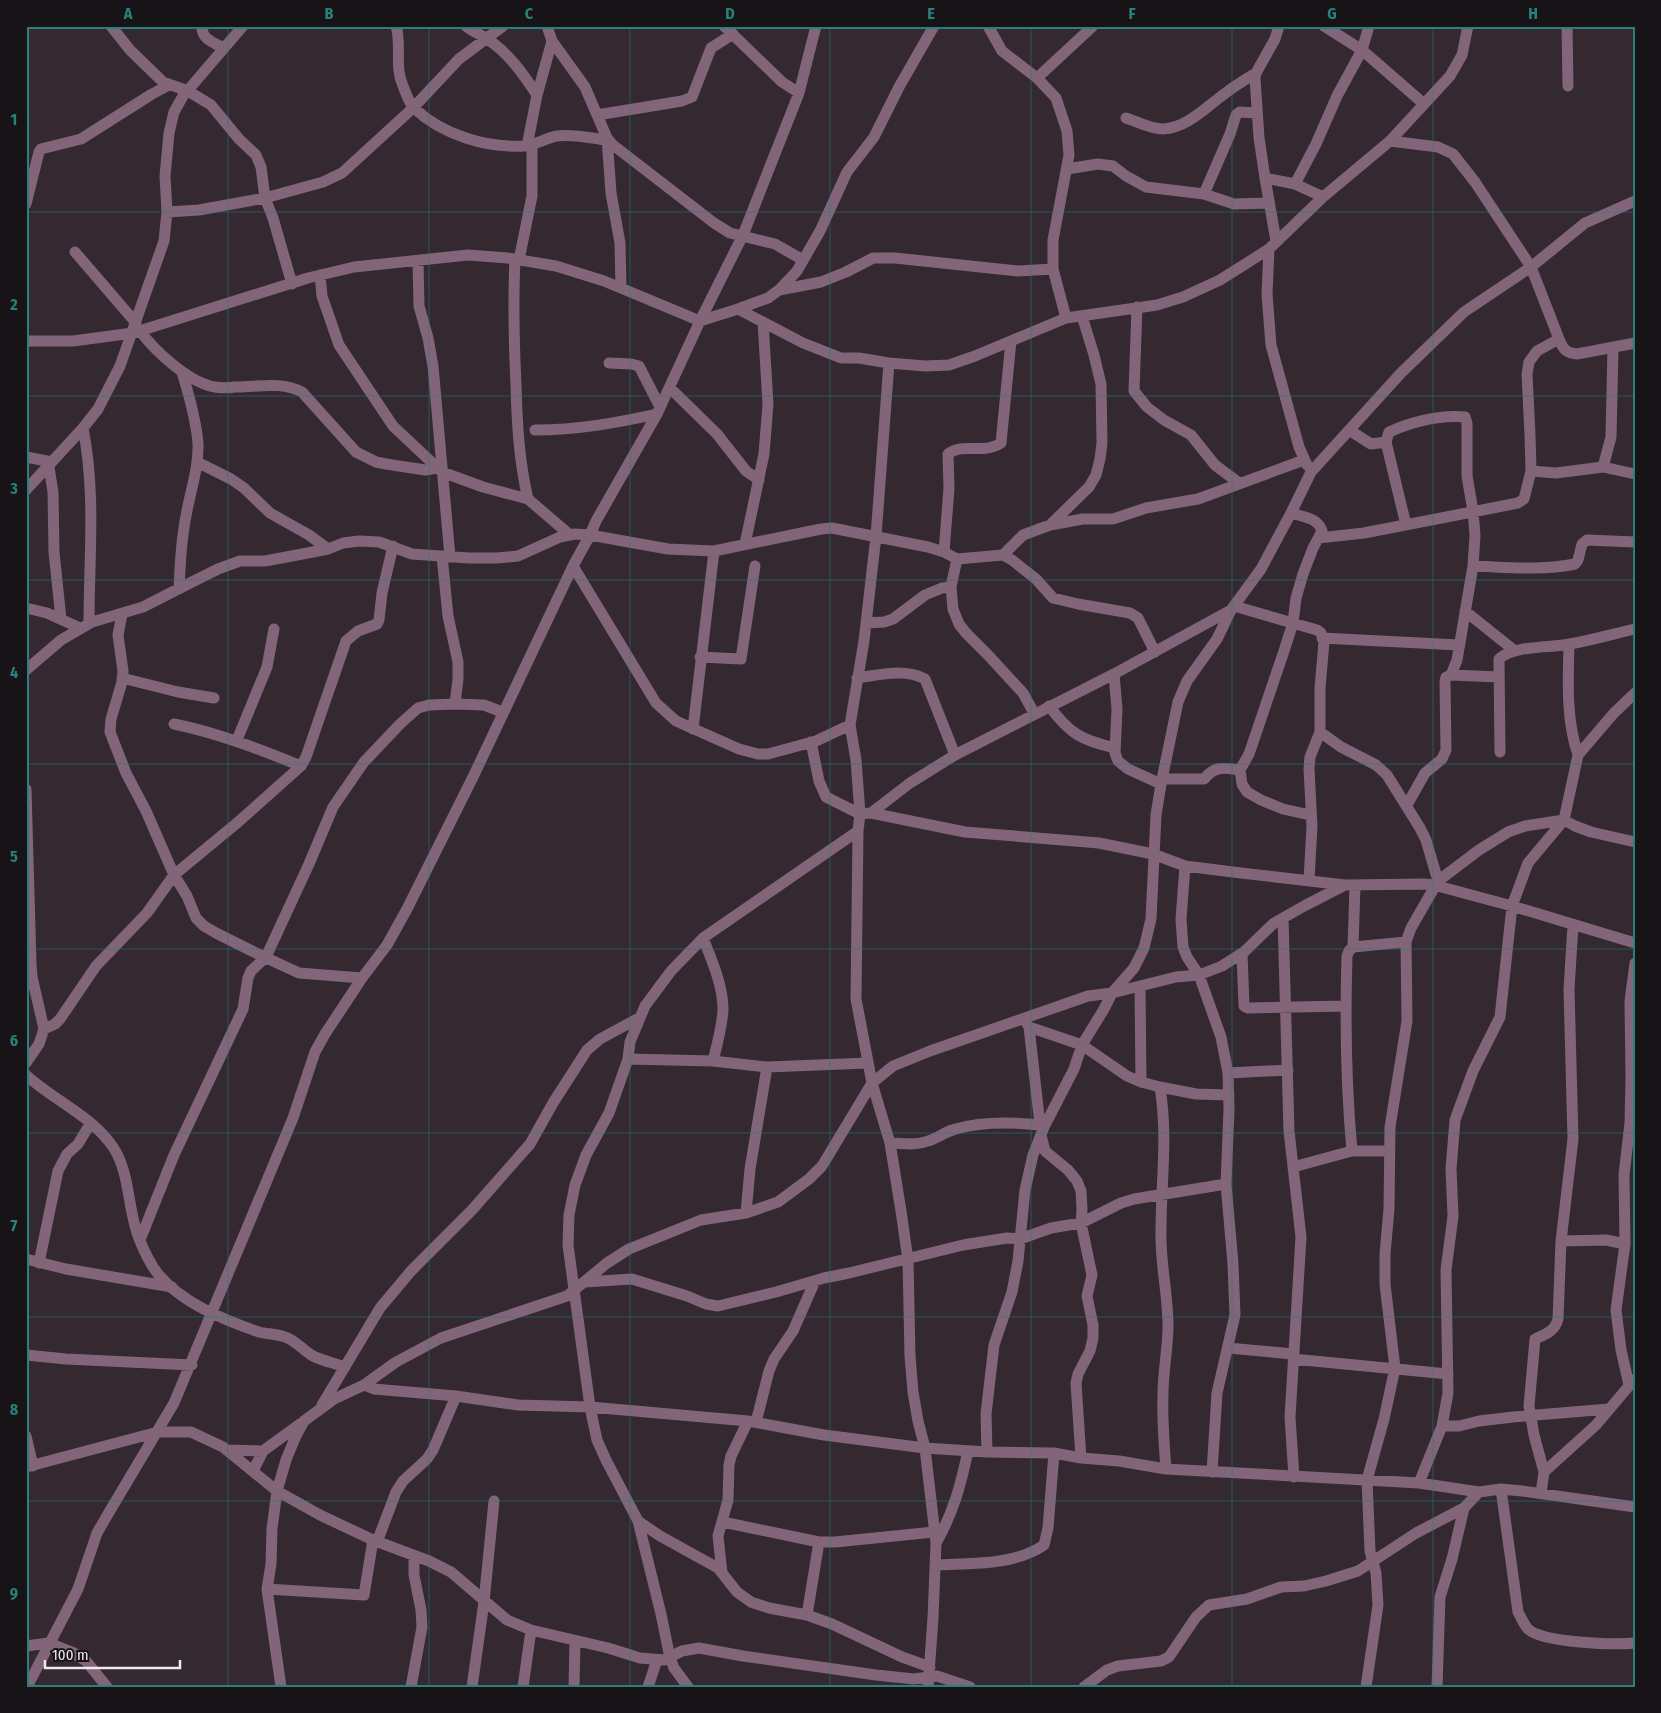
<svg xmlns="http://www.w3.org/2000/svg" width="1661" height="1713" font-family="'Fira Sans Condensed',sans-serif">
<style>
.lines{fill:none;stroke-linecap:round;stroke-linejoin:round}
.minor{stroke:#826579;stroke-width:11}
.grid{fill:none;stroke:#26827b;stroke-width:1;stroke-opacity:0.55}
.neatline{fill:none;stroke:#26827b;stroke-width:2}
.grid-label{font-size:16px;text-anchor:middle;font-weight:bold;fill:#26827b}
</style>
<rect width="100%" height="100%" fill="#342831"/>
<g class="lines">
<path class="minor" d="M111,26l19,24 33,32 25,9 23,14 28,34 17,16 5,12 4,31 8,20 19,66
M202,26c-1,13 12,17 22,22
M396,26c6,20 -2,40 7,60 3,7 6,18 12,23 28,26 71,39 109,37 11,-1 22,-8 33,-10 16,-2 34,2 49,4
M466,26c7,6 14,8 21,13 21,13 37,36 50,56
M547,26l5,15 33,46 22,51 6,7 101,78 16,10 45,11 28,16
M724,26l58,56 17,11
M988,26l14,25 35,27 19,20 11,33 2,24 -16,85v29l13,49
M1279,26l-4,13 -19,34 -1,5 4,60 6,40 30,6 28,13
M1324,26l38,24 62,54
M1567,26l1,60
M1037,78l56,-52
M597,115l85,-14 10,-4 19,-49 22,-14
M1126,118c12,4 25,11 37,11 25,-1 45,-24 64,-37 9,-7 19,-13 29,-19
M607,138l4,55 9,50 1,45
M1390,141l48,6 15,7 22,28 56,85 28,72c4,10 7,14 18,15l58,-11
M527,146l10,-51 15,-54
M1067,169l31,-5 15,2 13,10 20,11 58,7 30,10 35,-1
M1265,178l11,63
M1295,184l21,-40 21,-48 25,-46 7,-24
M1204,194l26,-60 6,-19 4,-3 17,1
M26,204l13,-52 2,-3 40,-10 71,-45 17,-9
M167,212l32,-2 66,-12 58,-16 19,-9 71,-65 46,-49 44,-33
M75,252l61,71
M515,259c-2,42 -1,84 1,126 1,38 3,76 12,114
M519,260l13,-64v-52
M418,261l1,45 9,32 5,28 17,191
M320,275l2,21 17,49 54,81 49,46 41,15 45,12 42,36
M779,290l42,-8 25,-10 27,-14h22l123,13 35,-2
M1137,307l-3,84 13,16 17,13 27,15 24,30 24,18
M738,309l65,34 38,15h18l30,5 36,3 24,-1 26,-9 91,-38 91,-13 26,-8 37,-17 49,-31
M140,331c15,20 49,52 75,56 6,1 14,1 20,0 23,0 46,-6 67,5l54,60 20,10 10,2 39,6 13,-2
M1559,339l-22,12 -8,11 -2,12 3,61 1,36 25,2 47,-6 32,7
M26,341h47l60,-8 175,-55 46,-11 114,-12 40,3 48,8 48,15 96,40 38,-12 30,-11 11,-8 18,-19 23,-40 27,-59 27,-35 25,-50 35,-61
M609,363l22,1 8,2 21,41
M670,388l47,46 29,37 13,9
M83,428c13,65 6,130 6,195
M535,430c42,0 81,-7 122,-16
M1349,430l22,14 15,-2
M26,457l26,5
M197,462l34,17 13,9 26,25 39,22 19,14
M1307,465l-8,-18 -28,-102 -4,-51 2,-45 54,-52 67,-56 60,-65 12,-21 6,-29
M49,467l4,25 1,60 7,67
M1603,467l8,-30 2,-90
M26,490l57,-62 15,-19 22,-43 44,-125 3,-29 -2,-36 4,-43 5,-21 9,-16 60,-70
M1291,513c13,4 27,5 31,18l-9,17 -10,26 -7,24 -3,25 -9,28 -35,103 -9,16 2,14 5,8 14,8 22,9 27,6
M1050,525l39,-38 7,-12 4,-16 2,-16 -1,-59 -7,-29 -12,-39
M1406,525l-20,-83 3,-10c23,-10 51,-17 76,-15l2,6v53l6,35 2,24 -2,31 -16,94 -6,15 -5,2 -1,4 1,69 -4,9 -17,14 -18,32
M1319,538l45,-5 154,-30 6,-4 7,-28
M745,544l19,-90 4,-50 -5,-82
M944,552l5,-64 -1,-34c15,-12 35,1 53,-11l10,-102
M1003,555l9,5 24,19 17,19 25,6 52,9 8,5 17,34
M442,556l6,60 10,46v17l-3,25
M957,559l-6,28 2,22 6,15 7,9 22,22 35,38 11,20
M573,566l83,137 20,18 63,28 19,5h10l48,-13 34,-16
M1473,566c33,1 68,5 102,-2l3,-4 4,-16 5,-4 48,2
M179,589c1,-25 2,-49 7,-73 4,-24 13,-48 12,-73 -2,-24 -9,-48 -16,-71
M1234,606l83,24 4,3 3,9 -4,46v44l-10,25 -1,12 3,57 -3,54
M26,608l21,5 33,15
M1465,611l50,40
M122,614l-4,21 5,36 -1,11 -11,37 -1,13 16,41 20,38 28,64 13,21 9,22 8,8 12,7 44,22 39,18 63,5
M866,623l18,-1 9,-3 32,-24 17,-7 9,-1
M1322,638l137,7
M1569,645c-1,37 -3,74 9,110
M700,657l41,2 14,-93
M26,670l35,-30 31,-18 51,-15 45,-23 30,-15 22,-8h25l48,-9 15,-3 15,-6 16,-2 20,1 33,12 57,4h28l21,-2 42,-19 15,-3 15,1 78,14 46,2 107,-22 11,-1 96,19 16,5 13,7 46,-4 20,-20 27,-10 33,-6h30l33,-11 52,-9 106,-39
M1114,674l3,35 -2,44 3,8 10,8 33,15
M1451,675l48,2
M122,678l56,14 36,6
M857,678c22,-3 48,-10 68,1l30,76
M1049,706c21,28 32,34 66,42
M174,724c44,9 85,25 127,42
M693,729l21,-178
M1320,732l21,15 35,18 11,10 33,53 6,12 12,41
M237,740l30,-73 7,-38
M811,742l8,39 7,16 34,17
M1500,752l-1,-93c15,-14 51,-11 71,-15 22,-4 43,-10 65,-15
M1162,779h42c11,-14 21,-11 36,-9
M26,789l5,175 1,13 12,52 -5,15 -13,19
M871,813l94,19 134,11 54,11 32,12 56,7 104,12 79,-1 10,1 78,21 123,37
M860,814l-4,-54 -6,-35 14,-84 12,-105 13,-173
M858,831l-2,168 16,84 18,60 11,68 7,49 2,96 3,36 5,29 7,27 11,95 -3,75 -5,69
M1185,866l-4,53 2,28 4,10 12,18 22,62 7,36 1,36 -3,75 7,80 2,51 -18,78 -5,79
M1283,918l6,213 12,106 -11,180 4,60
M703,938c9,23 20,47 20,72 -1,17 -6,35 -10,51
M1353,947l53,-5
M1242,953l2,53 4,2 98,-2
M1140,986l1,96
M1026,1022l3,5 11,98 4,2
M1029,1027l53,18 45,31 14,6 19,5 36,7 33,1
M44,1029l11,-5 5,-5 36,-53 51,-53 27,-38 63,-52 64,-57 5,-9 40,-116 12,-10 19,-7 2,-4 3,-27 11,-47
M628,1059l85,2 54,6 101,-4
M1228,1073l60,-3
M26,1075c27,25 65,40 87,72 18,27 14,64 27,94 5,12 10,23 18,33 24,29 66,46 101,58 8,2 17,2 26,5 10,3 18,13 28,19 10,5 21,7 32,11
M1160,1087c8,51 1,94 1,144 -1,32 7,63 7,95 0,22 -5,45 -5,68 -1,25 1,50 3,75
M1041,1135l4,16 23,19 9,11 4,10 1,18 -1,14 11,52 -5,21 6,29v13l-3,13 -12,23 -2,9 5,75
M890,1143c12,0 26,3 38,-2 10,-3 18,-10 28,-12 27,-8 56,-7 84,-4
M1352,1151c-6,-65 -7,-130 -5,-195l2,-5 4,-4 2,-61
M1293,1167l59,-16h37
M746,1213l4,-44 17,-102
M140,1240l34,-85 69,-146 5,-31 3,-7 15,-14 43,-93 24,-57 31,-45 36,-38 18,-16 11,-3 26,-1 29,1 18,7
M1561,1241l45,-1 19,4
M26,1259l40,10 106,18
M39,1263l19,-92 9,-17 11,-10 12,-20
M585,1282l47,-3 55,17 19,8 12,2 58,-14 48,-14 25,-5 114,-28 44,-7 13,1 31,-11 30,-5 40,-20 13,-4 92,-15
M1228,1348l65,6
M26,1355l40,4 126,6
M1293,1359l155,15
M364,1385l10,4 82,7 62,9 72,2 158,14 76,14 101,13 62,4 67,1 27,5 38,3 47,8 253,14 60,9 22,-3 21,2 113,16
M1629,1385l-8,-35 -5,-40 9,-66 -1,-69 6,-52 1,-45 -1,-77 5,-38
M322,1405l58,-97 31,-37 61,-61 58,-66 23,-41 34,-53 13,-11 39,-21
M756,1422l13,-51 5,-12 19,-28 22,-50
M1442,1426h17l20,-5 34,-4 96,-8
M26,1436l7,30
M227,1450l36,1
M987,1452l-1,-38 8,-69 18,-53 6,-31 7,-71 8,-35 11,-28 30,-58 8,-24 22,-36 8,-16 22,-25 10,-20 7,-29 5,-104 5,-31 17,-82 9,-21 30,-42 14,-29
M26,1467l132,-35h33l32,15 54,44 43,24 53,25 56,21 22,11 56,48 24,10 77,18 32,10 24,2 18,-9 17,-3 44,8 133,19 38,4 23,-3 33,11
M253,1471l10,-20 37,-27
M1544,1472l52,-47 38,-45
M1419,1483l23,-57 6,-33 -2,-123 7,-54 -2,-47 4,-49 18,-49 27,-54 12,-111 16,-43 36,-43 14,-65 36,-42 21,-20
M1501,1489l17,123c3,5 6,13 10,17 15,14 86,16 107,14
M1541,1493l3,-21 -10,-37 -5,-29 6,-67c11,-5 20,-8 23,-20l3,-78 12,-102 -4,-150 4,-64
M638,1521l22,15 58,32 19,24 14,10 18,6 38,7 25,9 70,33 28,10
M723,1522l96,20h16l99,-10
M377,1542l19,-50 7,-11 24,-22 6,-9 23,-54
M936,1543c17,-29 25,-59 32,-92
M935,1565c35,-2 79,1 109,-20l4,-17 6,-75
M722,1573l-4,-37 10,-36 1,-35 2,-9 17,-35
M267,1589l97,6 9,-55
M807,1615l12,-73
M26,1646l23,-3 23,9 14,9 21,26
M27,1687l51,-98 19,-56 11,-19 66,-111 119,-285 22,-66 10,-18 37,-56 25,-33 20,-36 66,-132 100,-211 17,-31 6,-14 61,-107 43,-93 43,-86 56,-142 17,-67
M281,1687l-14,-98 4,-25 1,-35 5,-38 9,-31 9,-22 9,-17 30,-22 30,-14 32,-23 45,-24 126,-42 40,-33 22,-14 72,-29 45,-7 32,-11 31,-23 13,-13 50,-83 21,-17 37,-15 158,-55 24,-3 64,-16 23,-2 23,-9 22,-14 30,-29 32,-18 39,-20
M411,1687l11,-60 -1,-17 -7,-35v-19
M472,1687l12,-85 10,-101
M523,1687l8,-57
M574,1687l1,-46
M648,1687l9,-27
M688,1687l-14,-19 -4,-10 -9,-44 -23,-93 -32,-61 -9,-20 -7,-33 -22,-162 1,-30 6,-30 11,-30 23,-42 19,-54 2,-17 15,-36 26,-35 32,-33 155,-107 2,-17 11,-1 39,-30 45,-28 159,-81 117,-64 30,-41 30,-56 20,-41 90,-99 63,-61 67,-45 54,-44 50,-22
M1084,1687l23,-17 11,-4 43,-5 8,-4 27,-40 13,-12 38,-6 34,-12 23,-1 22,-5 32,-10 58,-38 48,-25 15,-16
M1366,1687l12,-82 -2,-32 -6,-22 -3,-71 17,-61 11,-51 -10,-84v-30l4,-45 1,-82 17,-106 -1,-79 5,-14 27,-47 41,-31 29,-18 17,-6 39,-6 11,6 16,6 44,10
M1437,1687l3,-90 12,-38 12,-51"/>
</g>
<path class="grid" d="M228,26v1661M429,26v1661M630,26v1661M830,26v1661M1031,26v1661M1232,26v1661M1433,26v1661M26,212h1609M26,396h1609M26,580h1609M26,764h1609M26,949h1609M26,1133h1609M26,1317h1609M26,1501h1609"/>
<rect width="1661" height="1713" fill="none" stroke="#181317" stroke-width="55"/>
<path d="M45 1660v8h135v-8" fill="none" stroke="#f1e9ee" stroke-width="2.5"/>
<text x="52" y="1660" font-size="15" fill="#f1e9ee" stroke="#181317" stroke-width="4" paint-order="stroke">100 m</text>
<rect x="28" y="28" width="1606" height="1658" class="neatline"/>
<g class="grid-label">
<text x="128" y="19">A</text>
<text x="329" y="19">B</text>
<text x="529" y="19">C</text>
<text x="730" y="19">D</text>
<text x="931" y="19">E</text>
<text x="1132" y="19">F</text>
<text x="1332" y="19">G</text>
<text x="1533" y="19">H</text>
<text x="14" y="125">1</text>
<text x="14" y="310">2</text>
<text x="14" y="494">3</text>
<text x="14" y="678">4</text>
<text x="14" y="862">5</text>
<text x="14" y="1046">6</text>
<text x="14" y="1231">7</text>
<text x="14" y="1415">8</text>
<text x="14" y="1599">9</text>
</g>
</svg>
